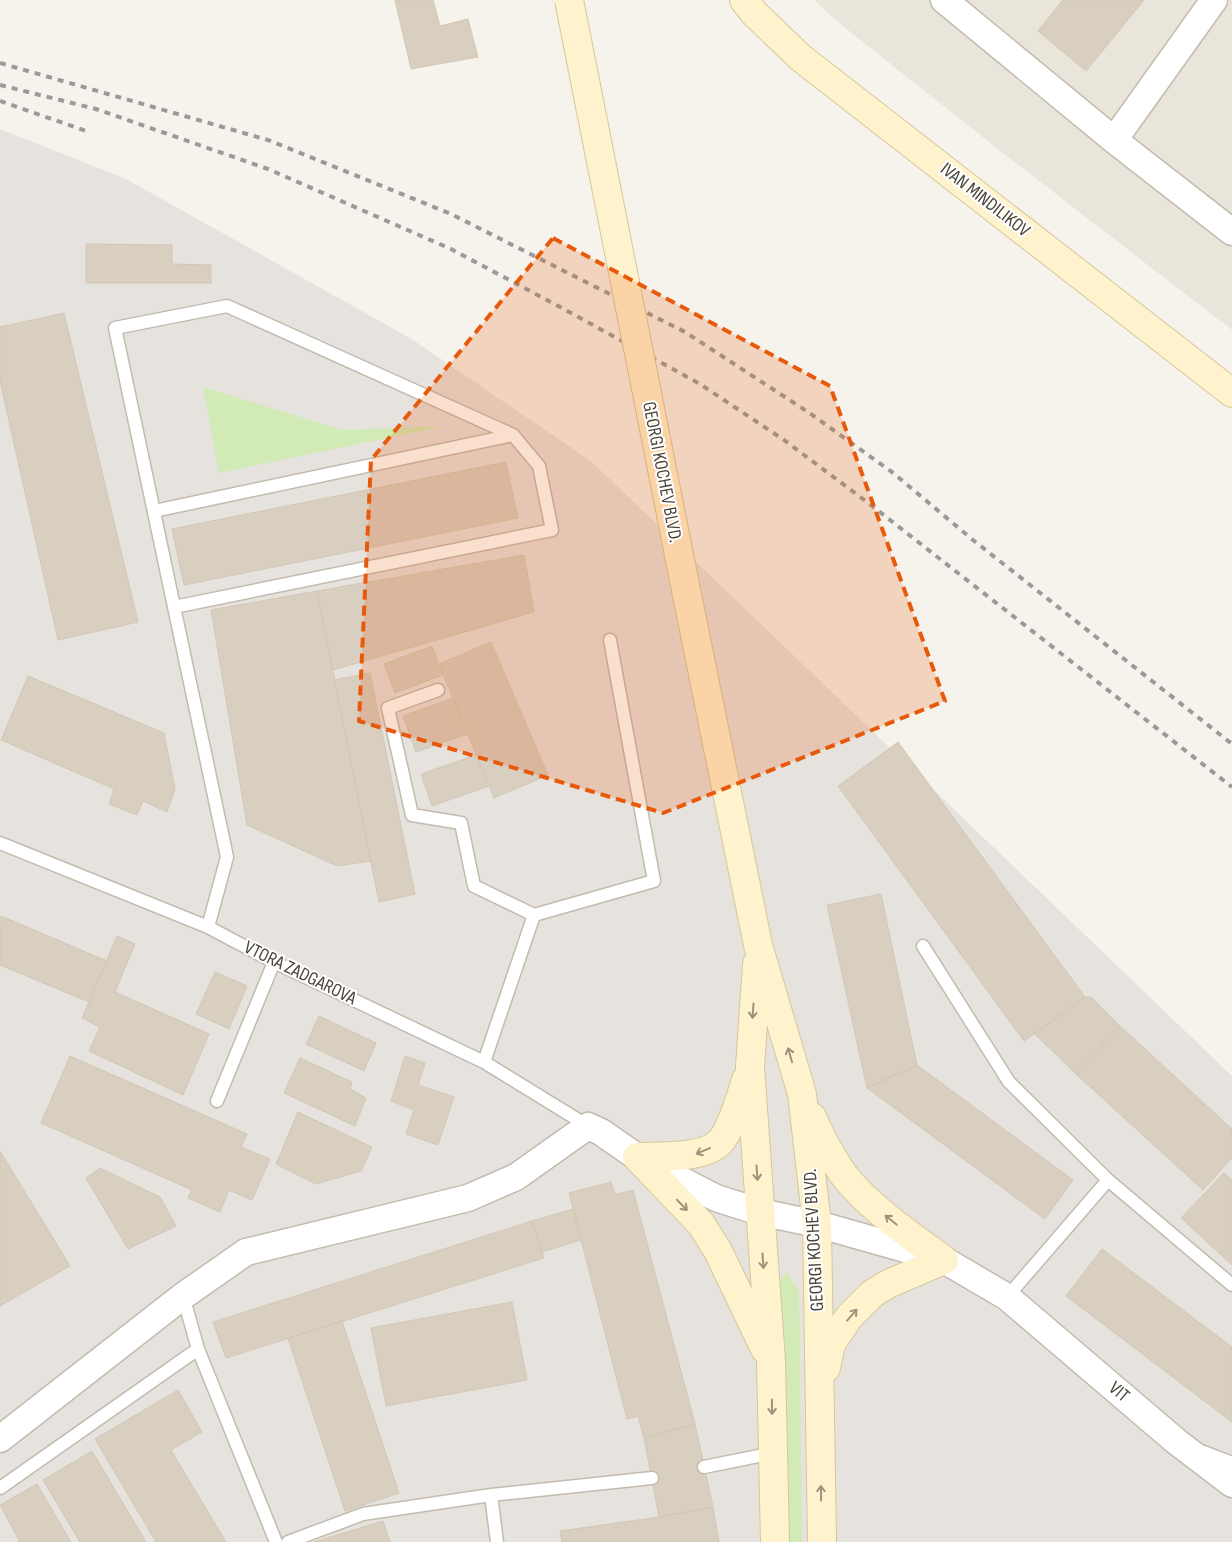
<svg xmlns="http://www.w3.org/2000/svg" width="1232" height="1542" font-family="'Sofia Sans Condensed',sans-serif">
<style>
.residential{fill:#eae5da}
.industrial{fill:#e6e2dd}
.green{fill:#d2eab5}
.building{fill:#d8cfc1;stroke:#d3c7b4}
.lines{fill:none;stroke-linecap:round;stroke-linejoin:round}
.lane-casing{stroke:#c2bbae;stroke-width:15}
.street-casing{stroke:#c2bbae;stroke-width:29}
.secondary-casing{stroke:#d6c79b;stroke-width:30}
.lane{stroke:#fff;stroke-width:12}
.street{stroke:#fff;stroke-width:26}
.secondary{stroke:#fff3cd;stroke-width:28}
.rail{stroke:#9a9a9a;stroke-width:4;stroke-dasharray:6 6;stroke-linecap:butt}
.secondary-bridge-casing{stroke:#d6c79b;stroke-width:30;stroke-linecap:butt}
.secondary-bridge{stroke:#fff3cd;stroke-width:28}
.oneway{stroke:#9c937c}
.marked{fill:#e8590c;fill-opacity:0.2;stroke:#e8590c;stroke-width:4;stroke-dasharray:10 6;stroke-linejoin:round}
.labels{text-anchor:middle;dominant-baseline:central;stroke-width:4;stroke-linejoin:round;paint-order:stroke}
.street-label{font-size:19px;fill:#4b4439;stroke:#fff}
</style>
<rect width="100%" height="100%" fill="#f6f3ec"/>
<path class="residential" d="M814,0h418v330l-242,-187 -157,-125z"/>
<path class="industrial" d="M0,129l126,50 284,159 181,123 641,615v466h-1232z"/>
<path class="green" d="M203,387l140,43 102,-4 -226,47z
M787,1272l12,20 3,250h-18l-10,-255z"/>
<path class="building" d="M395,0h38l7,26 28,-7 10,38 -67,12z
M1063,0h81l-58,71 -48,-40z
M86,244l86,1v19l39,1v18h-125z
M64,313l74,309 -80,18 -58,-259v-54z
M506,462l12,56 -334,67 -12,-56z
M524,555l10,57 -201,58 -16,-79z
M317,591l54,270 -34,5 -90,-41 -36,-215z
M491,642l57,133 -54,23 -55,-134z
M432,646l11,29 -48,18 -11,-29z
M370,673l45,221 -36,8 -45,-222z
M28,676l136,57 11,56 -8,23 -24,-11 -6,14 -28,-11 5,-15 -113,-49z
M453,698l15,36 -52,18 -13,-36z
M898,742l187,255 -61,44 -186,-255z
M476,755l13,31 -57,20 -11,-32z
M881,894l36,171 -50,23 -40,-183z
M1,916l106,45 -18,41 -89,-37z
M117,936l18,8 -20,48 94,42 -26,61 -94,-44 11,-24 -18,-9z
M215,972l32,14 -18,43 -33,-15z
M1085,997h6l29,29 -44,48 -41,-40z
M319,1016l57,27 -12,28 -58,-27z
M1120,1026l112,103v29l-29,32 -127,-116z
M70,1056l177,78 -6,13 29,12 -18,41 -23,-10 -9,22 -32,-14 4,-8 -151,-67z
M405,1056l20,7 -7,22 36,12 -16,48 -32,-11 8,-24 -23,-9z
M300,1058l52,24 -2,7 16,9 -11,28 -71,-33z
M917,1065l156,115 -28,39 -178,-131z
M298,1112l74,35 -11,24 -45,13 -40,-20z
M0,1151l70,115 -70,40z
M100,1168l60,29 16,29 -48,23 -42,-71z
M1224,1173l8,7v85l-51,-47z
M611,1182l4,13 18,-5 62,234 -51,14 -6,-22 -11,3 -58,-226z
M573,1209l8,31 -39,12 -10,-31z
M532,1221l12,37 -318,100 -13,-36z
M1102,1249l130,98v75l-166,-126z
M512,1302l15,78 -141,26 -15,-78z
M342,1321l57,172 -54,18 -57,-173z
M178,1390l24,42 -31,18 55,92h-70l-61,-103z
M695,1424l18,83 -54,10 -15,-79z
M92,1451l54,91h-66l-37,-62z
M37,1484l34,58h-51l-20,-37z
M713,1507l6,35h-157l-2,-11 99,-14z
M383,1521l7,21h-76z"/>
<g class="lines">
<defs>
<path id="lane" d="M154,511l359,-76
M174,607l378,-77 -13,-64 -26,-31 -286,-129 -112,22 112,529 -19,70
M438,690l-50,18 24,107 49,8 13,63 60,29 -50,147
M0,843l208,84 66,35 210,100 104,64
M534,915l120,-34 -44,-241
M923,946l86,136 99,98 124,105
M217,1101l57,-139
M183,1296l15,53 78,193
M1007,1297l101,-117
M1204,1452l28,11
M704,1467l69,-14
M0,1488l198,-139
M491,1495l6,47
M288,1542l75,-28 128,-19 161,-17"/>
<path id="street" d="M944,0l170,140 118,92
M1114,140l100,-140
M0,1439l183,-143 63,-44 222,-54 48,-21 72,-51 13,6 36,25 79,41 44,14 57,12 127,36 63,37 170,145 55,42"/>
<path id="secondary" d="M744,0l10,13 47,45 431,335
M686,590l72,355 44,149 15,130 5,318
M757,964l-7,103 21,294 4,181
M812,1117c8,19 18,37 29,54 22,32 71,66 103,89
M637,1157l64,67 17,27 47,98
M637,1157c22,-1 65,2 82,-14 13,-13 21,-45 27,-63
M826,1368l5,-24 18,-27 23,-23 16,-10 56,-24"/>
</defs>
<use href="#lane" class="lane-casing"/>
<use href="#street" class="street-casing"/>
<use href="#secondary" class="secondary-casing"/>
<use href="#lane" class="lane"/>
<use href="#street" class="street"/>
<use href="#secondary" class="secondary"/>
<path class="rail" d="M0,63l268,77 183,74 234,118 123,80 84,60 81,68 259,204
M0,85l96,24 172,60 183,80 111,59 138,76 84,56 83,62 365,285
M0,101l89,31"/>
<defs>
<path id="secondary-bridge" d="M569,0l117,590"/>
</defs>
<use href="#secondary-bridge" class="secondary-bridge-casing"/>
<use href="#secondary-bridge" class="secondary-bridge"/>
</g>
<defs><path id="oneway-shaft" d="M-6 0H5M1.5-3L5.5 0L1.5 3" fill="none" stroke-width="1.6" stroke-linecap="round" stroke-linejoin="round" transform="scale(1.25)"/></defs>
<g class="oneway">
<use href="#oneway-shaft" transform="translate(753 1011) rotate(94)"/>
<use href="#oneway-shaft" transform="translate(790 1055) rotate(-106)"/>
<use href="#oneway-shaft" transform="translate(703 1151) rotate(157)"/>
<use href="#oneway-shaft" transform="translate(757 1173) rotate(86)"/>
<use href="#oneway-shaft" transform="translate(682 1205) rotate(46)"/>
<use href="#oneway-shaft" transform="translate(891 1220) rotate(-141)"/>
<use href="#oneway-shaft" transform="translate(763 1261) rotate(86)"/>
<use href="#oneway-shaft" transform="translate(852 1315) rotate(-49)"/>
<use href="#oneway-shaft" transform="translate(772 1407) rotate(89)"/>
<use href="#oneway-shaft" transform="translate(821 1493) rotate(-91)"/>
</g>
<path class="marked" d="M553,238l277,148 115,315 -282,112 -304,-92 12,-261z"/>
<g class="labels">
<g class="street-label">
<text transform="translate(985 200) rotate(38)">IVAN MINDILIKOV</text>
<text transform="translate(662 472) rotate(79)">GEORGI KOCHEV BLVD.</text>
<text transform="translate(300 973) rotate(26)">VTORA ZADGAROVA</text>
<text transform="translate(814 1240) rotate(-93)">GEORGI KOCHEV BLVD.</text>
<text transform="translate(1119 1392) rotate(40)">VIT</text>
</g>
</g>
</svg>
